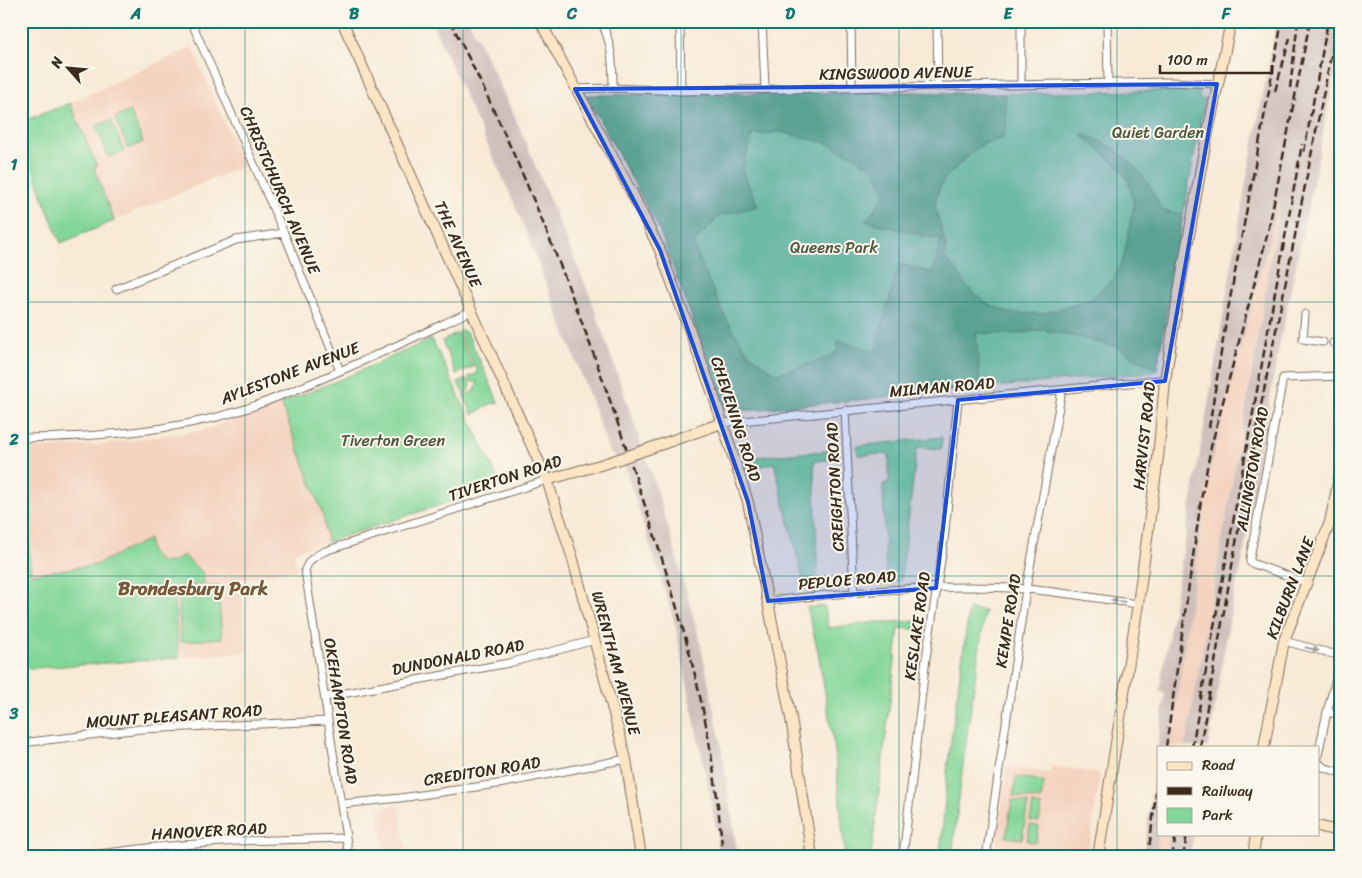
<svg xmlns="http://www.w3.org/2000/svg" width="1362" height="878" font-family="Sriracha,sans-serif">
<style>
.built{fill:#f4d3c0}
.industrial{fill:#d0c0bc}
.green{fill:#83d699;stroke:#5f805c}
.forest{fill:#6ab781;stroke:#527050;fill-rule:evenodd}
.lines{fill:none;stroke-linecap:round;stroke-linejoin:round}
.street-casing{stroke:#7d6d5f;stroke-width:9}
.secondary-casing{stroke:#7d6d5f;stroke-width:12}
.street{stroke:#fff;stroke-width:7}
.secondary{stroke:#fce5c4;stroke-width:10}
.rail{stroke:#3b2a1e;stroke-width:2.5;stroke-dasharray:8 4;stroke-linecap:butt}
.secondary-bridge-casing{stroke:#7d6d5f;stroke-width:12;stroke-linecap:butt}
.secondary-bridge{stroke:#fce5c4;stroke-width:10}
.oneway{fill:#a79f9a}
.marked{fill:#1d4ed8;fill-opacity:0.2;stroke:#1d4ed8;stroke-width:4;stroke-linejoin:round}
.grid{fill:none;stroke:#0f766e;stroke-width:1;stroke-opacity:0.55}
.labels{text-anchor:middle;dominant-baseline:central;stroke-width:4;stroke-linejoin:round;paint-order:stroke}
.street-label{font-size:16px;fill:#3b2a1e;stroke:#fbf7ec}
.park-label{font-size:16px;fill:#4d553d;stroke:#fbf7ec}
.quarter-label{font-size:19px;font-weight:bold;fill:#75593a;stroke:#fbf7ec}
.neatline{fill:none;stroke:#0f766e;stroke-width:2}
.grid-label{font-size:16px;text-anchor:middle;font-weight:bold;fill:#0f766e}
</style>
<rect width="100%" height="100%" fill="#fbf7ec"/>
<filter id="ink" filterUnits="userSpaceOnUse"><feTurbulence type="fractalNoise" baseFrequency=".02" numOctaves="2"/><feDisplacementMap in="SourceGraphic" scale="10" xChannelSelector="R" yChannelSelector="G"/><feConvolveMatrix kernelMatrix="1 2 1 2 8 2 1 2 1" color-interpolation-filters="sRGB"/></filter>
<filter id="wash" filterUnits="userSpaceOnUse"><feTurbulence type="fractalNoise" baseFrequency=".0096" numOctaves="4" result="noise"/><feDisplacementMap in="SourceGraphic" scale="20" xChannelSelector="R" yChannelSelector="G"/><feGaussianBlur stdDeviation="1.12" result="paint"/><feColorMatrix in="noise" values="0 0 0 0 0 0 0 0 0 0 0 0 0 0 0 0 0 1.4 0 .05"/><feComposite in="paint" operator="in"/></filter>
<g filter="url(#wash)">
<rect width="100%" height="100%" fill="#f8ead7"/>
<path class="built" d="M192,47l51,119 -182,77 -16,-39 -13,-39 -11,-43 49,-19z
M1283,188l-98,559h-15l39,-274 14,-59z
M281,403l42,112 4,27 -33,10 2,18 -58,9 12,73 -229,17v-155l5,-1 -5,-64 77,-4 106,-15z
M1051,766l49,7 -12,84h-93l12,-90 43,6z
M399,805l8,49 57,-2v5h-91l12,-2 -6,-47z
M1159,834h11l-4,23h-10z"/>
<path class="industrial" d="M431,21h38l46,96 75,179 56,161 23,73 30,107 21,102 18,118h-21v-25l-42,-208 -51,-160 -15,-12 -16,-47 -74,-191z
M1277,21h64v25l-65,316 -35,207 -6,19 -27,159h-23l68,-382 28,-170 -58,219 -14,59 -39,274h-12l1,87 -3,23h-13l22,-165h-6l86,-504z
M1170,834h24l-4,23h-24z"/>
<path class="green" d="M1198,90l3,2 -3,3 4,5 3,-2 -23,121 -25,151 -4,2 -423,40 -4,-2 -67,-181 -73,-134 318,-3 98,2z
M70,103l27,63 -3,2 20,53 -53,22 -16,-39 -13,-39 -11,-43z
M130,111l13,31 -15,7 -13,-31z
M111,120l13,31 -15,6 -13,-31z
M461,330l6,3 3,6 27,60 1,4 -8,1 -17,11 -10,-20 11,-3 4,-10h-7l-2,-5 9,-4 -19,-41z
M457,333l16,34 -17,7 -14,-33z
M432,339l69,146 -174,57 -4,-27 -42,-112 58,-23z
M467,379l3,6v5l-7,3 -5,-10z
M942,437l-1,12 -24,-2 -16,134 -15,1 -3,-98 6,-1v-29l-31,1 -1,-9z
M838,450l1,9 -25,2 4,125 -13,2 -31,-125 -28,7 -3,-12z
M21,536h7l3,38 64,-9 54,-26c-1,22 18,31 34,16l20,18 1,11 -31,3 6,71 -158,11z
M218,586l4,52 -41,4 -4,-53z
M825,606l3,22 49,-6 44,-1 -1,9 -21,-2 -28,229h-26l-10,-105 -17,-100 -11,-45z
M969,609l16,2 -21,145 -12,101h-12l8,-95z
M1016,777l28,4 -3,19 -28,-4z
M1012,800l16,3 -6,36 -16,-2z
M1033,804l9,2 -3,16 -9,-1z
M1030,825l9,1 -3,16 -9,-1z"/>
<path class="forest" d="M904,92l101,2 1,31 -3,13 -20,6 -12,9 -27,26 -7,15 -2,13 11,38 -2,12 13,14 10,16 17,15 25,11 33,1 50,-15 22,-21 10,-21 10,-53 -6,-25 -17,-20 -29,-23v-2c27,9 45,21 62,44 8,10 12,23 19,33l20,3 -26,156 -40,-23 -35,-9 -39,-8 -30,4 -37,-1 4,55 -250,24 -4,-2 -67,-181 -73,-134zM781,132l49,12 42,23 14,25 -12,19 -8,10 75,19 -8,33 -34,-9 -24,87 -37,-10v10l-8,6 -53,17 -29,-21 -20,-31 -19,-40 -16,-38 26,-28 39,-10 -16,-36 10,-35z"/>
</g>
<g filter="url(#ink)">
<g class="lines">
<defs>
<path id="street" d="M191,21l93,212 56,138
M601,21c11,22 12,43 12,67
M680,21l1,70
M762,21l3,67
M851,21l1,67
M937,21l1,66
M1021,21v64
M1107,21l1,63
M1341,77l-3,18 1,5 2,2
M575,89l38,-1 68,3 489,-9 47,2
M116,289l120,-49 48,-7
M1305,314l-2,25 20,3
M1333,343h8
M845,410l9,182
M722,423l437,-43 6,1
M21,438c74,-1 150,-6 221,-28 20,-6 40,-15 60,-23 57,-23 113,-50 169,-76
M1308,583l-54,-19 -4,-2v-4l33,-180 58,-2
M768,601c85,-9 172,-18 257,-12 38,3 76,10 113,15
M1284,641l57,15
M325,697l184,-34 86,-23
M1327,712l14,3
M21,743l120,-14 187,-8
M1318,755l9,-43 14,-51
M1318,762l5,5 18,6
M342,804l58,-6 104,-15 122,-24
M74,857l82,-10 80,-6 110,-3
M349,857l-44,-287c4,-11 10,-14 20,-19l222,-71
M903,857l23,-199 18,-117 14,-141
M986,857l40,-268 36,-199"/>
<path id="secondary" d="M342,21l205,459 25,76 54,203 15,98
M540,21l92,172 28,57 52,141 36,111 43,216 21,139
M651,448l71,-25
M547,480l60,-17
M1264,747l20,-106 46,-119 11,-53
M1318,826l23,6
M1098,857l40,-253 20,-146 7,-77 13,-84 25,-141 28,-135
M1253,857l3,-23"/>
</defs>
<use href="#street" class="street-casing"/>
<use href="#secondary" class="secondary-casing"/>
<use href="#street" class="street"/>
<use href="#secondary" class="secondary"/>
<path class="rail" d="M450,21c74,143 133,295 183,448 27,83 55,166 72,251 9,45 14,91 18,137
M1290,88l8,-67
M1275,91l15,-53
M1304,152l24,-131
M1209,428l18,-113 55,-294
M1166,747l35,-247 10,-53 57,-215 42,-211
M1192,747l110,-603
M1200,747l56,-317 82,-409
M1148,857l10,-79
M1172,857l4,-23
M1183,857l4,-23"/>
<defs>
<path id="secondary-bridge" d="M607,463l44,-15"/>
</defs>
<use href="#secondary-bridge" class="secondary-bridge-casing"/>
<use href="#secondary-bridge" class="secondary-bridge"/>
</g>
<defs><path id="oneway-solid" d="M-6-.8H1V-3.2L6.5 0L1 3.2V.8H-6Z" transform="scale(1.25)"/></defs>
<g class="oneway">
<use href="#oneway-solid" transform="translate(1118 601) rotate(-172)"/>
<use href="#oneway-solid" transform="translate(1312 649) rotate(14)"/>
</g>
</g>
<path class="marked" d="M1217,84l-52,297 -207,19 -22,188 -168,13 -20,-99 -88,-252 -85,-161z"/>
<path class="grid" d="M245,21v836M463,21v836M681,21v836M899,21v836M1117,21v836M21,302h1320M21,576h1320"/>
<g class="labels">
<g class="street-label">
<text transform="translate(896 73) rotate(-1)">KINGSWOOD AVENUE</text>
<text transform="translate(280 190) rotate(67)">CHRISTCHURCH AVENUE</text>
<text transform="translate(458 244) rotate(66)">THE AVENUE</text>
<text transform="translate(290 373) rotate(-21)">AYLESTONE AVENUE</text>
<text transform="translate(942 387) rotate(-5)">MILMAN ROAD</text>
<text transform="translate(736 419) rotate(72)">CHEVENING ROAD</text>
<text transform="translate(1144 436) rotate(-84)">HARVIST ROAD</text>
<text transform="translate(1252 469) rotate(-80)">ALLINGTON ROAD</text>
<text transform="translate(505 478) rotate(-18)">TIVERTON ROAD</text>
<text transform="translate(835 487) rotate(-93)">CREIGHTON ROAD</text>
<text transform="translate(847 580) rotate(-5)">PEPLOE ROAD</text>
<text transform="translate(1290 588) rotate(-69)">KILBURN LANE</text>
<text transform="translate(1008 621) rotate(-81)">KEMPE ROAD</text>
<text transform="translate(917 626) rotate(-82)">KESLAKE ROAD</text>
<text transform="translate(458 657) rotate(-11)">DUNDONALD ROAD</text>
<text transform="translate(616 663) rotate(75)">WRENTHAM AVENUE</text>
<text transform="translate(341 711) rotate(81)">OKEHAMPTON ROAD</text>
<text transform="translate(174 716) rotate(-4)">MOUNT PLEASANT ROAD</text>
<text transform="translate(482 771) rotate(-9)">CREDITON ROAD</text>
<text transform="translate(209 831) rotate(-3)">HANOVER ROAD</text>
</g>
<g class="park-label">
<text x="1158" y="132">Quiet Garden</text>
<text x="834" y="247">Queens Park</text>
<text x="393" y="440">Tiverton Green</text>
</g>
<g class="quarter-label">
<text x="193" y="588">Brondesbury Park</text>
</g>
</g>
<rect width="1362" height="878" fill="none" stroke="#fbf7ec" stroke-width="55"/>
<rect x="1157" y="746" width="162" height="90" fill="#fbf7ec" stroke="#aea59a"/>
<rect x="1167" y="762" width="25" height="8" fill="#fce5c4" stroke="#aea59a"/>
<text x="1202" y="770" font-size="15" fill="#3b2a1e">Road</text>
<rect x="1167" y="787" width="25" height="8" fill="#3b2a1e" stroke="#aea59a"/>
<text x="1202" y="796" font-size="15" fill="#3b2a1e">Railway</text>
<rect x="1167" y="808" width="25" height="15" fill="#83d699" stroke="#aea59a"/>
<text x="1202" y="820" font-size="15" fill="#3b2a1e">Park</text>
<g transform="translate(68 68) rotate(297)" stroke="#fbf7ec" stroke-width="4" paint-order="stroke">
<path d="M0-4L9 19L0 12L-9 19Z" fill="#3b2a1e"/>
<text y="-8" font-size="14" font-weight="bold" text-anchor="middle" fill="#3b2a1e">N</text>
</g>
<path d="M1160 65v8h112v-8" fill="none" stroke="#3b2a1e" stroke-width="2.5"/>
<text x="1167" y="65" font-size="15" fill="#3b2a1e" stroke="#fbf7ec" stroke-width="4" paint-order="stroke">100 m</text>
<rect x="28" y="28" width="1306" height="822" class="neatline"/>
<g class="grid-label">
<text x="136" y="19">A</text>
<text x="354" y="19">B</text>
<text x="572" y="19">C</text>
<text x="790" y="19">D</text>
<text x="1008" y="19">E</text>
<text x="1226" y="19">F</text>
<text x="14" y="170">1</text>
<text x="14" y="445">2</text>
<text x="14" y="719">3</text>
</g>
</svg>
